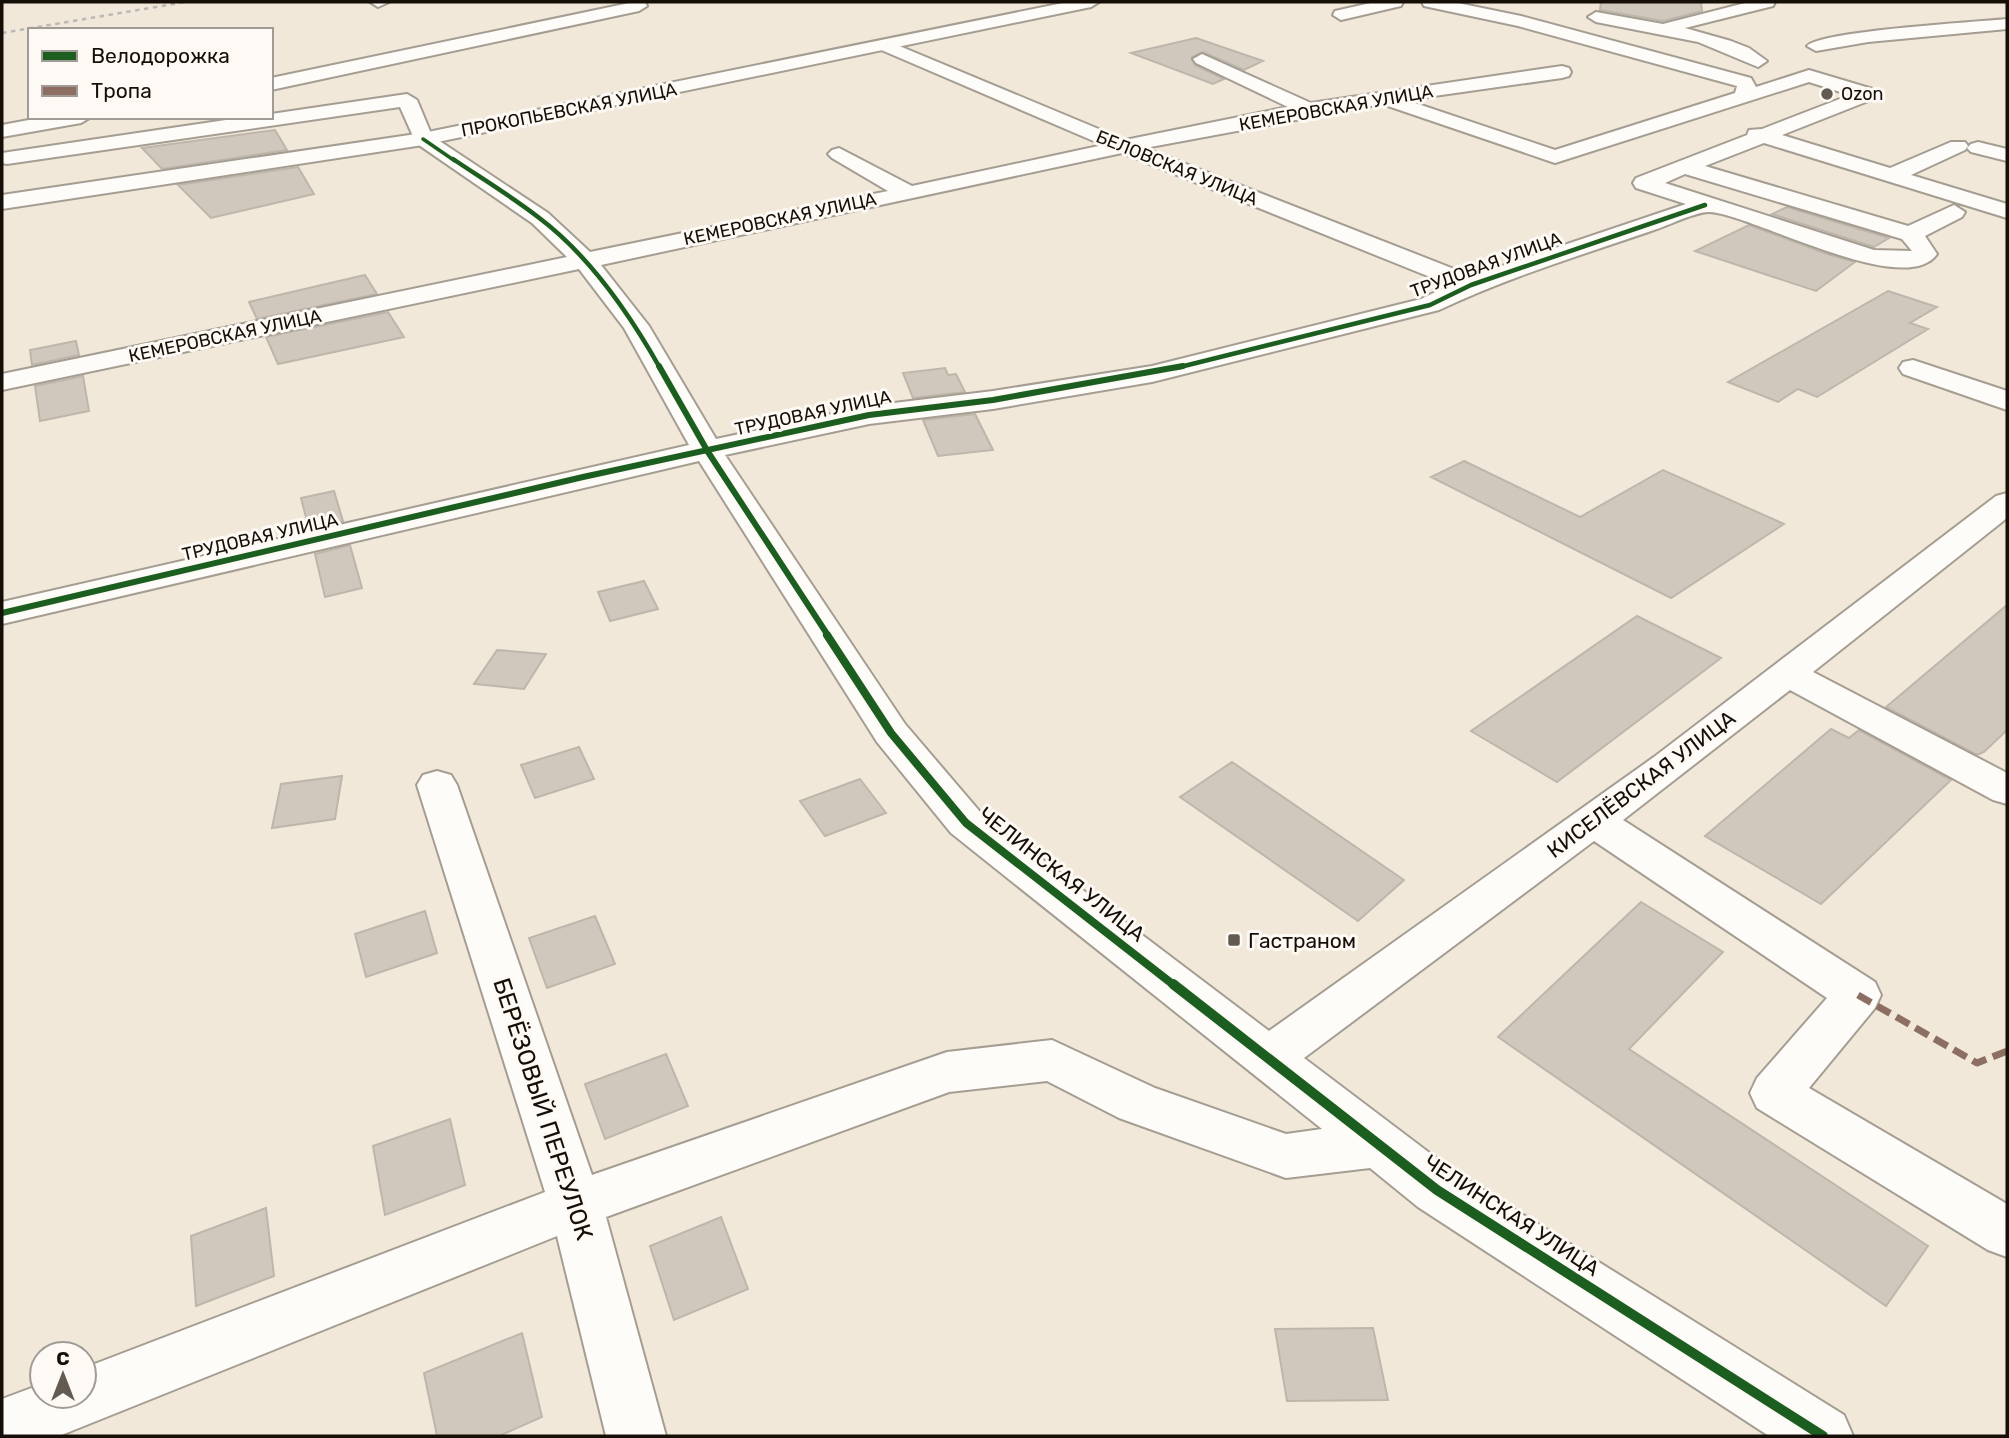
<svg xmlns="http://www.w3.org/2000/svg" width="2009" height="1438" font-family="Rubik,sans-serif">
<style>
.building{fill:#d0c8bd;stroke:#beb6ab;stroke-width:2}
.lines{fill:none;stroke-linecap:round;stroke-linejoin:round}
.minor-casing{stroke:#a59d92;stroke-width:4}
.major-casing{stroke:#a59d92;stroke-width:4}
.minor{fill:#fdfcf9;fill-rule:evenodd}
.major{fill:#fdfcf9;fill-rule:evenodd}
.rail{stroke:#bcb9b6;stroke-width:2.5;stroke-dasharray:4.5 4.5;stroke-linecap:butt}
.quiet{stroke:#8d6e63;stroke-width:7;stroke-dasharray:15 7;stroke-linecap:butt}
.cycleway-far4-casing{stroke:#fdf9f4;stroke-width:5}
.cycleway-far3-casing{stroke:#fdf9f4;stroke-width:7}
.cycleway-far2-casing{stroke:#fdf9f4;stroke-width:10}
.cycleway-far1-casing{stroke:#fdf9f4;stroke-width:12}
.cycleway-casing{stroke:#fdf9f4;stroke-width:14}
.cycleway-far4{stroke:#1b5e20;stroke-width:3.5}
.cycleway-far3{stroke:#1b5e20;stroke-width:4.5}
.cycleway-far2{stroke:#1b5e20;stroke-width:6}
.cycleway-far1{stroke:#1b5e20;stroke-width:8}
.cycleway{stroke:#1b5e20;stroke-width:10}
.poi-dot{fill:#635b51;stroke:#fdf9f4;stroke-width:2.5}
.labels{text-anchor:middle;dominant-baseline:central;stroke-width:6;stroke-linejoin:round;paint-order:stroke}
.far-poi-label{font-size:18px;fill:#160f07;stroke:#fdf9f4;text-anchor:start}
.far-street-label{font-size:18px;fill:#160f07;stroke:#fdf9f4}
.street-label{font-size:21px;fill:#160f07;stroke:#fdf9f4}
.poi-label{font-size:21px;fill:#160f07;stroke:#fdf9f4;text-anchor:start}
.near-street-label{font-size:24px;fill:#160f07;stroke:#fdf9f4}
</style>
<rect width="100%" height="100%" fill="#f2e8da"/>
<path class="building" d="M1601,2h100l1,9 -39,10 -63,-11z
M1196,38l67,23 -19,9 -41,-18 -11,5 3,8 29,14 -11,5 -82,-31z
M275,130l12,20 -125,19 -20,-21z
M298,167l16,27 -103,24 -33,-33z
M1787,207l102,31 -15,9 -102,-33z
M1749,225l78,29 28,8 -39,29 -121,-40z
M365,275l12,19 -120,25 -8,-17z
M1888,291l49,16 -27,16 18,6 -111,68 -19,-8 -20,13 -50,-20z
M388,312l16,25 -126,27 -12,-27z
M76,341l3,14 -47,10 -2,-15z
M945,368l3,7 8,-1 9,18 -52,6 -10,-25z
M83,376l6,35 -49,10 -5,-35z
M975,414l18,36 -55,6 -15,-36z
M1464,461l116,56 83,-47 121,54 -113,74 -240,-121z
M334,491l9,30 -34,8 -8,-31z
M350,545l12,43 -37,9 -10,-43z
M644,581l14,28 -48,12 -12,-29z
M2007,605v125l-23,22 -7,3 -91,-48z
M1637,616l84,42 -164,124 -86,-51z
M497,650l49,4 -22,35 -50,-5z
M1831,729l18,9 10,-8 92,50 -130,124 -116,-68z
M579,747l15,32 -59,19 -14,-33z
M1232,762l172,118 -46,41 -178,-124z
M342,776l-7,43 -63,9 9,-44z
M860,779l26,34 -61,23 -25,-35z
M1641,902l82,50 -94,97 299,197 -42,60 -388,-269z
M425,911l12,42 -71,24 -11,-43z
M595,916l20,48 -68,24 -18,-50z
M666,1054l22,52 -83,33 -20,-55z
M450,1119l15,66 -80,30 -12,-69z
M266,1208l8,68 -78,30 -5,-70z
M721,1217l27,72 -74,31 -24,-74z
M1373,1328l15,72 -101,1 -12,-72z
M522,1333l20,84 -43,19h-62l-13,-63z"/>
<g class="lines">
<defs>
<path id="minor" d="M370,2h19l-11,5z
M634,2h11l2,4 -8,5 -368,79v-12z
M1375,2h28l-2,4 -60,14 -8,-5 2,-4z
M1422,2h31l68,14 230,62 5,9 53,-17 67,20 3,4 -3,4 -94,37 108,33 61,-26h14l3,4 -3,4 -54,25 96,29v14l-243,-75 -59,23 203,60 46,-21 11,7 -3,5 -37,19 12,18c-32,46 -183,-39 -227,-42 -13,-1 -43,14 -56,18 -72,25 -146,47 -215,80l-287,72 -159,27 -124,15 -144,31 180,269 76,89 288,218 385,-274 342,-261 11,-3v25l-194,154 194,101v31l-14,-4 -203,-110 -167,130 252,162 6,13 -6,13 -66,80 198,116v53l-19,-7 -231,-142 -7,-15 7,-15 70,-80 -233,-157 -290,217 152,115 388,242 9,21h-84l-351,-229 -48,-39 -84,10 -167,-60 -72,-37 -98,11 -343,125 60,219h-60l-49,-200 -498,200h-57v-37l40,-15v12h42v-28l461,-176 -128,-407 6,-10 14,-4 14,4 6,10 135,390 355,-123 105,-12 103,48 131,46 36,-5 -371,-296 -74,-91 -178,-281 -697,163v-22l687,-157 -65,-117 -45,-59 -577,121v-16l565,-117 -35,-34 -116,-80 -16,-36 -393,57 -5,-1v-10l244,-36h25v-3l136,-20 10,6 15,36 116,77 42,39 298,-61 -56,-33 -4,-4 4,-4 7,-2 73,38 191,-41 -224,-96 -3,-4 9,-5 240,100 163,-33 -92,-44 -3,-4 9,-5 109,49 251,-37 7,2 2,4 -2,4 -7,2 -156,22 149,50 180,-57 2,-7 -219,-60 -94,-20zM1809,82l41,13 -88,34 -13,1 -2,5 -111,43 -3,5 3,5 50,16 -214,72 -327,-128 237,-44 173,59zM1122,153l328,132 -29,14 -269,67 -159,25 -124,15 -153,33 -67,-113 -48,-61zM1685,174l217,65 10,12 -38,-1 -209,-67z
M1749,2h26l-2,4 -88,22 46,13 18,7 18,13 -9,6 -60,-25 -102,-20 -8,-5 8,-5 67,12z
M2007,19v10l-139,13 -52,9 -9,-5c13,-15 170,-24 200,-27z
M45,117h46l-10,6 -79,14v-12z
M1978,142l29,7v12l-36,-9 -4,-4 4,-4z
M1913,360l94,31v19l-104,-36 -4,-6 4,-6z"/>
<path id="major" d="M1068,2h31l-8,5 -668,138 -421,64v-14l421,-62z"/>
</defs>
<use href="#minor" class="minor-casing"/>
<use href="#major" class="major-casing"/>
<use href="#minor" class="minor"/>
<use href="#major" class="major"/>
<path class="rail" d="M2,33l183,-31"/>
<path class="quiet" d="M1858,995l119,68 30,-12"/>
<defs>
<path id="cycleway-far4" d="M423,139l32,22"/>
<path id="cycleway-far3" d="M453,159c28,19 58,37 85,58 51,38 91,96 122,151
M1176,368l254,-63 41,-20 234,-80"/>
<path id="cycleway-far2" d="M659,366l49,86 121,185
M2,613l581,-136 286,-62 124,-15 190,-34"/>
<path id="cycleway-far1" d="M827,635l64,98 75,90 209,163"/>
<path id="cycleway" d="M1173,984l264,206 386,246"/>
</defs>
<use href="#cycleway-far4" class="cycleway-far4-casing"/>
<use href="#cycleway-far3" class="cycleway-far3-casing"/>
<use href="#cycleway-far2" class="cycleway-far2-casing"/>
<use href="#cycleway-far1" class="cycleway-far1-casing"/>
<use href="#cycleway" class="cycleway-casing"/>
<use href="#cycleway-far4" class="cycleway-far4"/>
<use href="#cycleway-far3" class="cycleway-far3"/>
<use href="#cycleway-far2" class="cycleway-far2"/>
<use href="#cycleway-far1" class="cycleway-far1"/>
<use href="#cycleway" class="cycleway"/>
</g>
<g class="poi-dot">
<circle cx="1827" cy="94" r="7"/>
<rect x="1227" y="933" width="14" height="14" rx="3.5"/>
</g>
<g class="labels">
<g class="far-poi-label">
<text x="1841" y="94">Ozon</text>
</g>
<g class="far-street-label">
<text transform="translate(1336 108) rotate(-10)">КЕМЕРОВСКАЯ УЛИЦА</text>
<text transform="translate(569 110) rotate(-11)">ПРОКОПЬЕВСКАЯ УЛИЦА</text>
<text transform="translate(1177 168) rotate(22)">БЕЛОВСКАЯ УЛИЦА</text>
<text transform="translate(780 219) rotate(-12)">КЕМЕРОВСКАЯ УЛИЦА</text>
<text transform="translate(1486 265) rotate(-20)">ТРУДОВАЯ УЛИЦА</text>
<text transform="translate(225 336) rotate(-12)">КЕМЕРОВСКАЯ УЛИЦА</text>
<text transform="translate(813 413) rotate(-12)">ТРУДОВАЯ УЛИЦА</text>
<text transform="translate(260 537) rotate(-13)">ТРУДОВАЯ УЛИЦА</text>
</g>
<g class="street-label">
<text transform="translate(1641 784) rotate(-37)">КИСЕЛЁВСКАЯ УЛИЦА</text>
<text transform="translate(1062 874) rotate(38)">ЧЕЛИНСКАЯ УЛИЦА</text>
<text transform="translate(1512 1215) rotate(33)">ЧЕЛИНСКАЯ УЛИЦА</text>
</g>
<g class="poi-label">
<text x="1248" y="940">Гастраном</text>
</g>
<g class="near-street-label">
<text transform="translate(543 1109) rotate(72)">БЕРЁЗОВЫЙ ПЕРЕУЛОК</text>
</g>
</g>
<rect width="2009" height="1438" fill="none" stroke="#160f07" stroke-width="7"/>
<rect x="28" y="28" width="245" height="91" fill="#fdf9f4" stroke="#a19b95" stroke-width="2"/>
<rect x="42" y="51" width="35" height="10" fill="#1b5e20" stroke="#a19b95" stroke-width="2"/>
<text x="91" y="63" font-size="21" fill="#160f07">Велодорожка</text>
<rect x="42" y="86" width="35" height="10" fill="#8d6e63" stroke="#a19b95" stroke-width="2"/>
<text x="91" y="98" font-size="21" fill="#160f07">Тропа</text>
<g transform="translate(63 1375)"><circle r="33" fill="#fdf9f4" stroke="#a19b95" stroke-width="2"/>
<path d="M0-5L12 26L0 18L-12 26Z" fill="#635b51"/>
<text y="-10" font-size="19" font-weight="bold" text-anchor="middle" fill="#160f07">С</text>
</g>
</svg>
